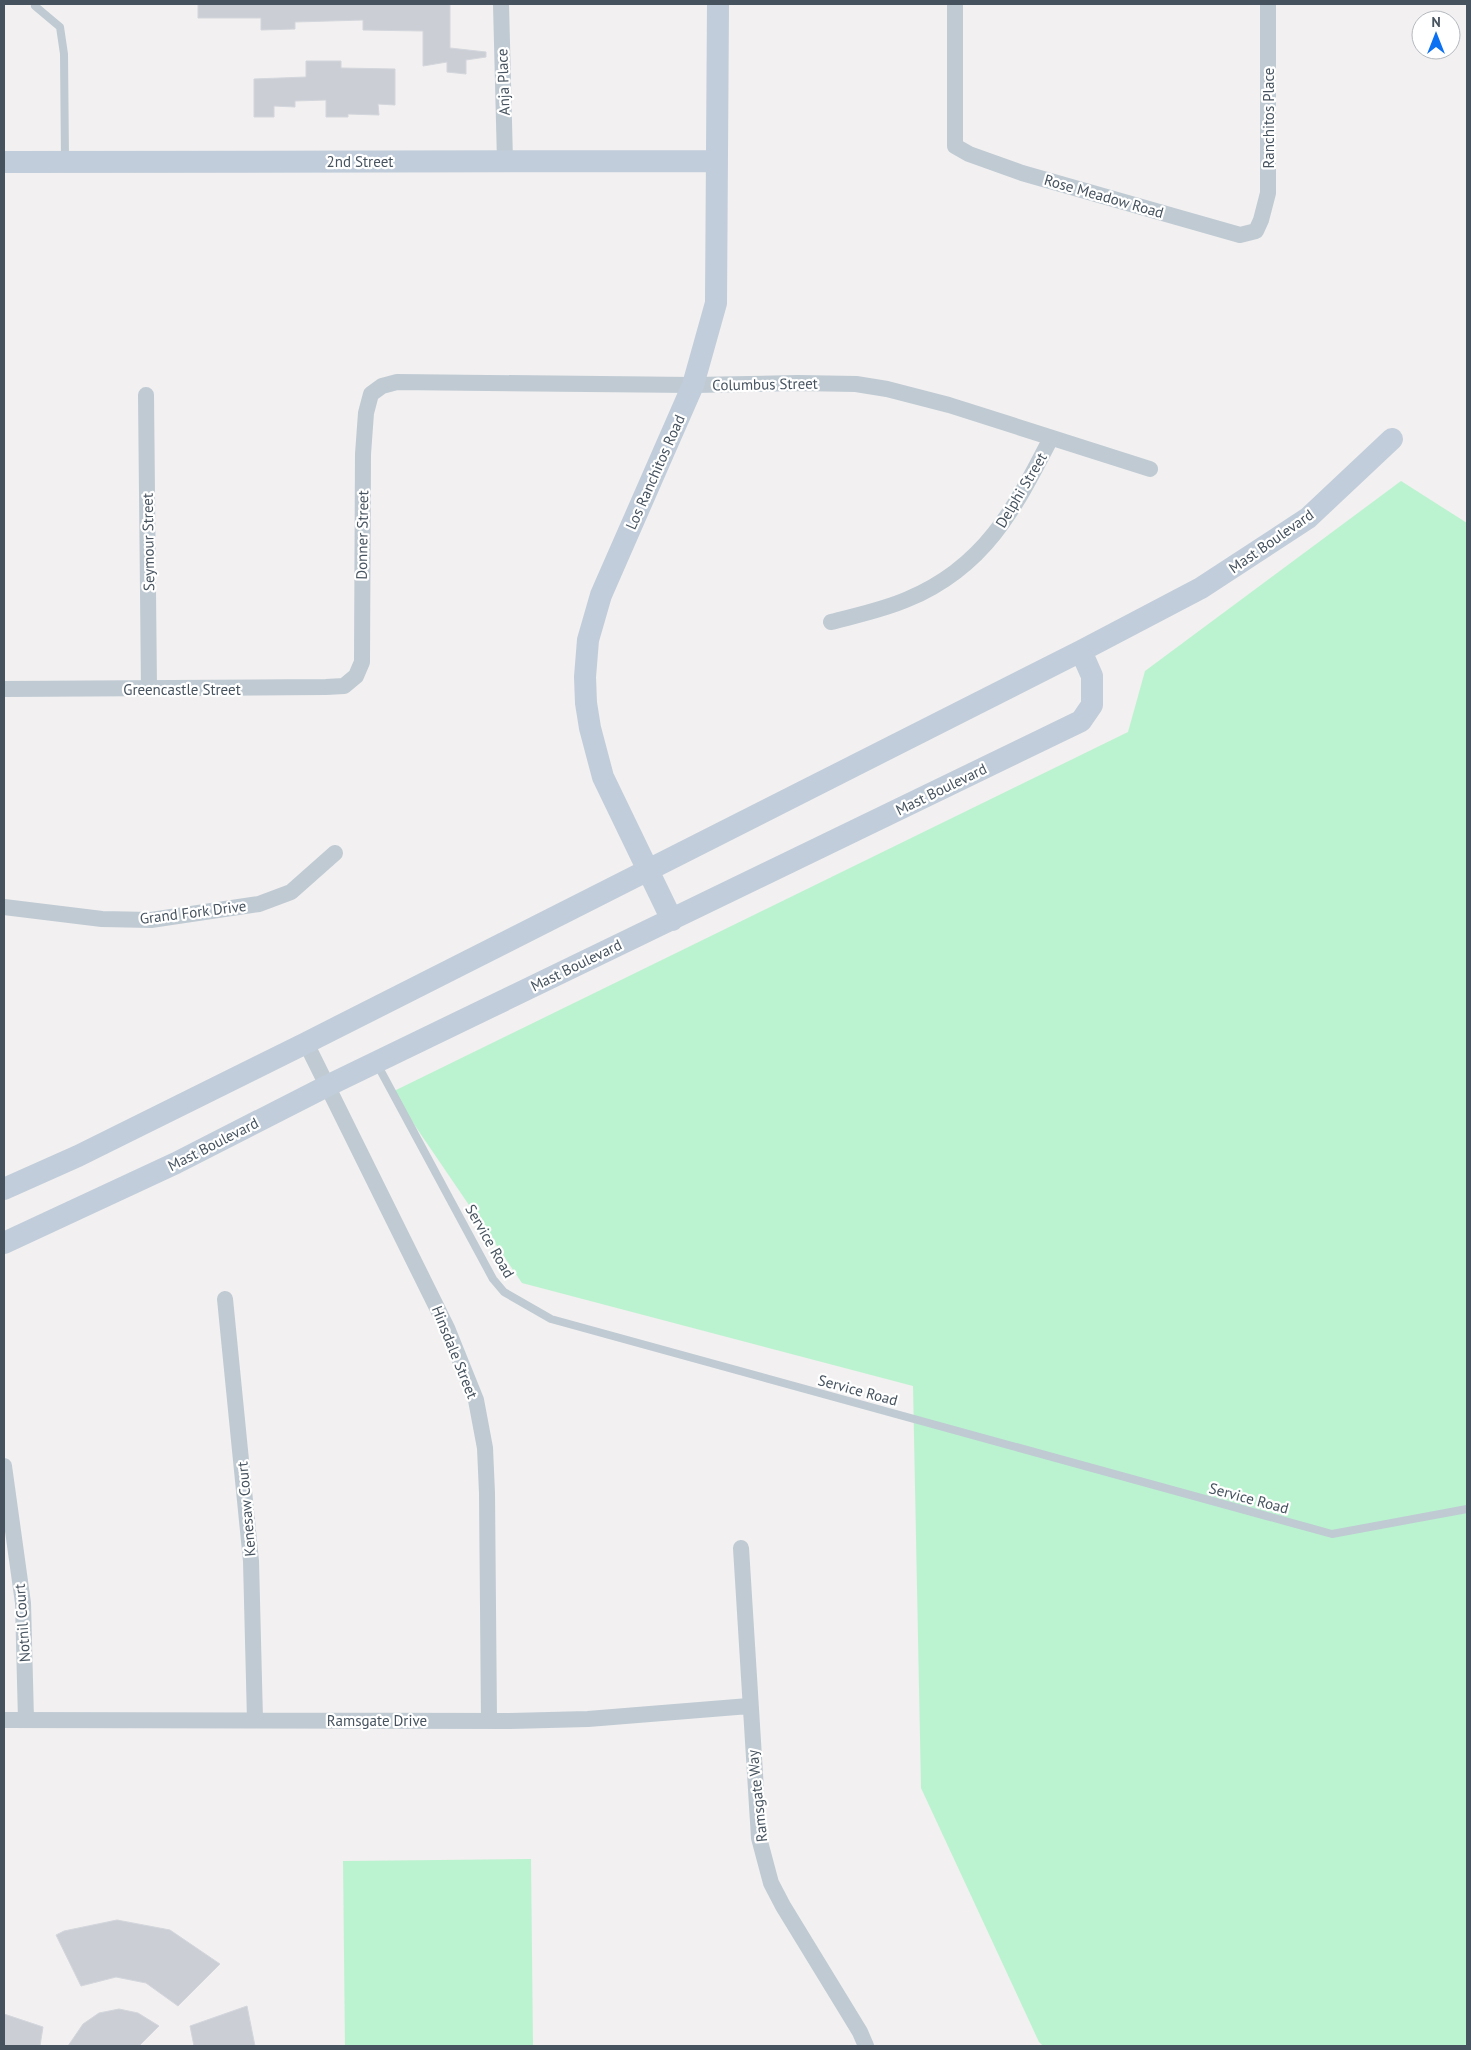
<svg xmlns="http://www.w3.org/2000/svg" width="1471" height="2050" font-family="'PT Sans',sans-serif">
<style>
.green{fill:#bbf3d0}
.building{fill:#cbcfd5;stroke:#d3d6dc}
.lines{fill:none;stroke-linecap:round;stroke-linejoin:round}
.lane{stroke:#bfcad3;stroke-width:8}
.street{stroke:#bfcad3;stroke-width:16}
.secondary{stroke:#c1cdda;stroke-width:22}
.labels{text-anchor:middle;dominant-baseline:central;stroke-width:4.5;stroke-linejoin:round;paint-order:stroke}
.street-label{font-size:15px;fill:#46535f;stroke:#fff}
</style>
<rect width="100%" height="100%" fill="#f2f0f0"/>
<path class="green" d="M1401,481l66,42v1523h-424l-4,-4 -118,-254 -8,-402 -391,-103 -130,-191 736,-360 17,-61z
M531,1859l2,187h-188l-2,-185z"/>
<path class="building" d="M198,4h252v44l36,4v5l-20,3v14l-19,-2v-10l-24,4v-35l-60,-1v-10l-68,2v7l-34,1v-12h-63z
M306,61h35v7l54,1v36l-17,-1 1,11 -31,-1v3h-22v-17l-31,1v6l-21,-1v11h-20v-38l52,-2z
M117,1920l53,10 50,34 -42,42 -32,-23 -30,-6 -35,9 -25,-51 8,-4z
M247,2006l8,40h-61l-4,-20z
M119,2009l19,4 21,13 -20,20h-71l15,-22 16,-11z
M4,2014l39,13 -3,19h-36z"/>
<g class="lines">
<path class="lane" d="M35,6l25,21 4,27 1,106
M377,1064l116,215 11,13 47,27 781,215 135,-25"/>
<path class="street" d="M501,4l4,157
M955,4v142l14,8 53,19 218,62 16,-4 5,-11 7,-27v-189
M146,395l3,294
M831,622c26,-7 52,-12 77,-23 77,-32 107,-91 143,-161
M4,689l322,-2 18,-1 12,-10 6,-14 1,-208 3,-41 5,-19 11,-8 15,-4 296,3 105,-2 58,1 31,5 62,16 201,64
M4,907l98,12 49,1 108,-16 32,-12 44,-39
M306,1043l141,285 29,72 9,48 2,45 2,228
M225,1299l26,262 4,159
M4,1466l19,137 3,117
M741,1548l18,290 12,45 12,23 77,126 6,14
M4,1720l506,1 78,-2 161,-13"/>
<path class="secondary" d="M4,162l713,-1
M672,920l-69,-143 -13,-49 -4,-25 -1,-26 3,-37 13,-45 92,-210 23,-82 2,-299
M4,1189l74,-33 228,-113 775,-392 120,-63 107,-70 84,-79
M4,1243l172,-80 151,-77 754,-365 11,-16v-29l-11,-25"/>
</g>
<g class="labels">
<g class="street-label">
<text transform="translate(503 82) rotate(-92)">Anja Place</text>
<text transform="translate(1268 118) rotate(-90)">Ranchitos Place</text>
<text x="360" y="161">2nd Street</text>
<text transform="translate(1104 196) rotate(16)">Rose Meadow Road</text>
<text transform="translate(765 384) rotate(-1)">Columbus Street</text>
<text transform="translate(655 472) rotate(-66)">Los Ranchitos Road</text>
<text transform="translate(1021 490) rotate(-59)">Delphi Street</text>
<text transform="translate(362 535) rotate(-89)">Donner Street</text>
<text transform="translate(1271 541) rotate(-35)">Mast Boulevard</text>
<text transform="translate(148 542) rotate(-91)">Seymour Street</text>
<text x="182" y="689">Greencastle Street</text>
<text transform="translate(941 789) rotate(-26)">Mast Boulevard</text>
<text transform="translate(193 912) rotate(-7)">Grand Fork Drive</text>
<text transform="translate(576 965) rotate(-26)">Mast Boulevard</text>
<text transform="translate(213 1144) rotate(-27)">Mast Boulevard</text>
<text transform="translate(490 1241) rotate(60)">Service Road</text>
<text transform="translate(455 1352) rotate(68)">Hinsdale Street</text>
<text transform="translate(858 1390) rotate(15)">Service Road</text>
<text transform="translate(1249 1498) rotate(15)">Service Road</text>
<text transform="translate(246 1509) rotate(-95)">Kenesaw Court</text>
<text transform="translate(22 1623) rotate(-94)">Notnil Court</text>
<text x="377" y="1720">Ramsgate Drive</text>
<text transform="translate(757 1796) rotate(-96)">Ramsgate Way</text>
</g>
</g>
<rect width="1471" height="2050" fill="none" stroke="#46535f" stroke-width="10"/>
<g transform="translate(1436 35)"><circle r="24" fill="#ffffff" stroke="#b5babf"/>
<path d="M0-4L9 19L0 12L-9 19Z" fill="#0b70f1"/>
<text y="-8" font-size="14" font-weight="bold" text-anchor="middle" fill="#46535f">N</text>
</g>
</svg>
